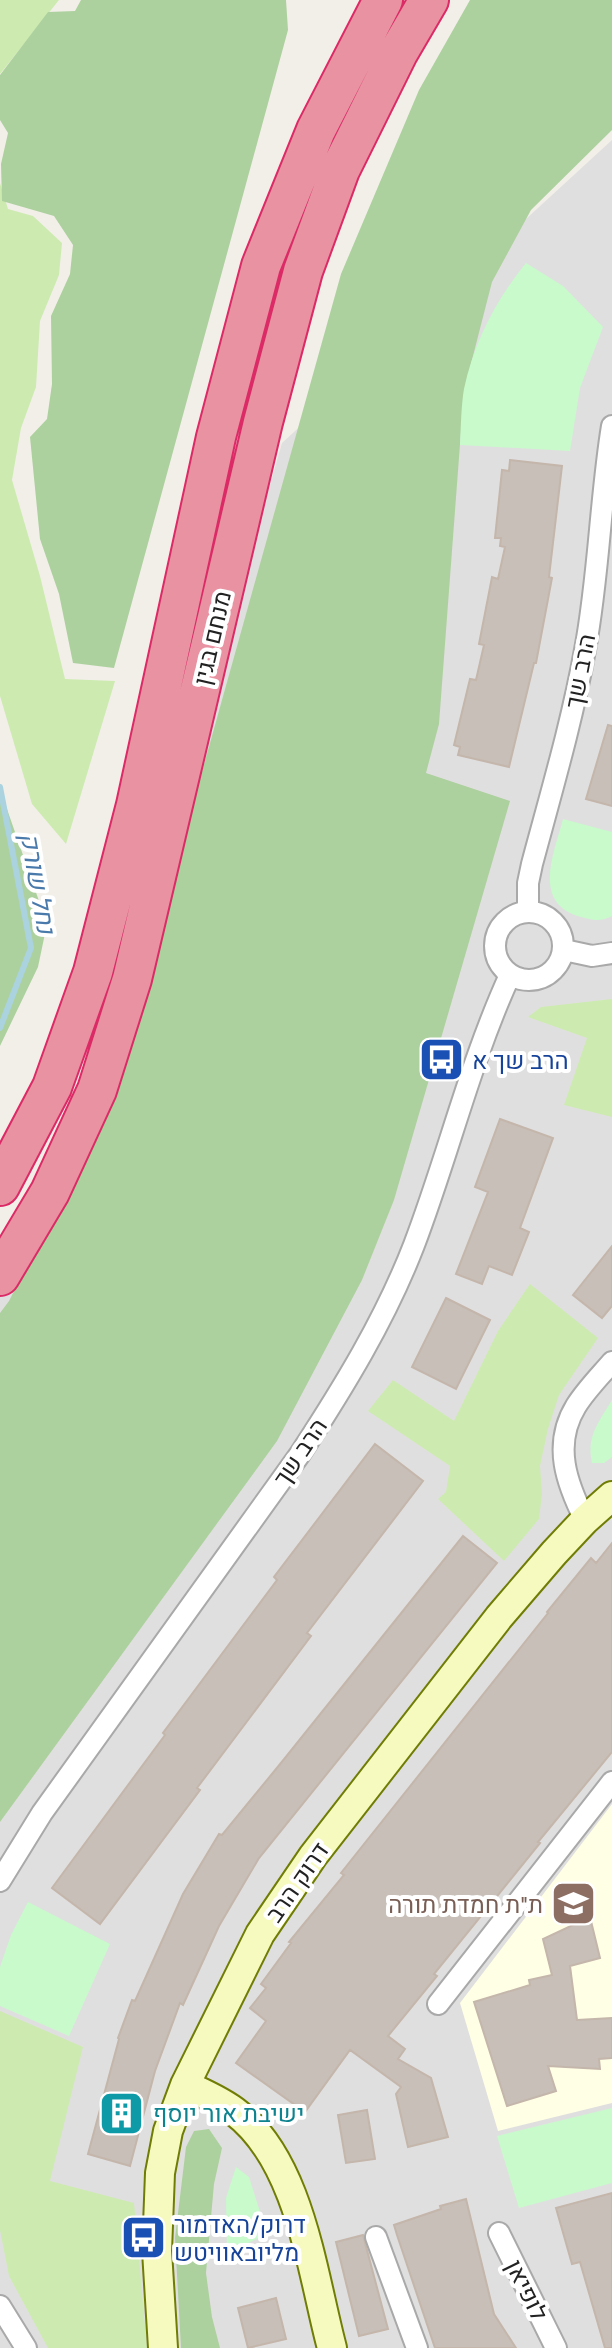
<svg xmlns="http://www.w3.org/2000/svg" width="612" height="2348" font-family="Figtree,Heebo,sans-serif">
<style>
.residential{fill:#e0dfdf}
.education{fill:#ffffe5}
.grass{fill:#cdebb0}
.forest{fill:#add19e}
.park{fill:#c8facc}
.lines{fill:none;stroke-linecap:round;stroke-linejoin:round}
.stream{stroke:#aad3df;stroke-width:6}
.building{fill:#c7bfb8;stroke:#c4b6ab;stroke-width:2}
.street-casing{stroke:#a9a9a9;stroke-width:24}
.secondary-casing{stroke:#707d05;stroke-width:32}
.highway-casing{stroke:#dc2a67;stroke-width:42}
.street{stroke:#fff;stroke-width:20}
.secondary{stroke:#f7fabf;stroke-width:28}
.highway{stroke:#e892a2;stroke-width:38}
.labels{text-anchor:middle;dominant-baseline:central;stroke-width:8;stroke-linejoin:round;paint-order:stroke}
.street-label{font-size:24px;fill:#222;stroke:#fff}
.transit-label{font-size:24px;fill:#164399;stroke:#fff;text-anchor:start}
.education-label{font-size:24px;fill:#785e54;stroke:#fff;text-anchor:end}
.culture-label{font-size:24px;fill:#0d838f;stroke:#fff;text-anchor:start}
.water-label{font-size:26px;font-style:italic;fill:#4a7aab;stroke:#fff}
</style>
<rect width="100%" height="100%" fill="#f2efe9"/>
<path class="residential" d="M612,140v2208h-612v-1105l95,-156 187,-644z"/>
<path class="education" d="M612,1804v299l-114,28 -38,-128z"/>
<path class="grass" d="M0,0h59l-59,74z
M0,183l8,26 25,7 29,27 -3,32 -19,46 -4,66 -15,41 -9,52 28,96 25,103 50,2 -49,163 -34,-40 -32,-108z
M612,999v118l-48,-12 23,-67 -59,-21 13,-10z
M530,1284l68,54 -39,57 -11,34 -8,37 2,28 -3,25 -35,42 -66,-62 8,-7 4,-26 -82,-55 25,-31 61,41 44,-90z
M0,2011l83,36 -33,134 84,22 13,145h-99l-39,-72 -9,-46z"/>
<path class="forest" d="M81,0h205l2,30 -174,638 -41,-5 -14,-69 -19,-55 -10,-102 17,-18 5,-35 -1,-68 19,-42 3,-29 -19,-29 -52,-15 -1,-37 7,-31 -8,-13v-45l48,-63 27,-1z
M470,0h142v130l-81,80 -39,72 -28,109 -25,333 -13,49 84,28 -116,399 -32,80 -85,161 -277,381v-509l9,-12 113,-226 64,-246 155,-555 78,-184z
M0,789l47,135 -9,43 -38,79z
M209,2129l13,19 -8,36 -8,89 6,44 8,31h-39l-6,-110 11,-91 8,-16z"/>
<path class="park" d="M526,263l37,23 40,41 -23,61 -10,63 -110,-6c1,-18 1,-38 4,-56 10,-47 32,-89 62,-126z
M563,819l49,13v84c-11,6 -20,4 -31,1 -50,-14 -27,-63 -18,-98z
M612,1400v57l-8,6h-12c-6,-27 7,-41 20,-63z
M28,1902l82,42 -41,92 -69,-30v-39l11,-32z
M612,2108v75l-93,25 -22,-72z
M236,2167l13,10 18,57 -40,19 -1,-55z"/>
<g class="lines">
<path class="stream" d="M0,787l31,161 -31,80"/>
</g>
<path class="building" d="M510,460l52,6 -13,111 3,1 -16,85h-2l-25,104 -51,-12 2,-8 -6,-2 16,-66 6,1 8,-35 -5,-1 13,-67 6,2 7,-32 -5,-1 1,-8h-6l7,-68 7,1z
M608,725l4,1v80l-26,-7z
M500,1119l53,19 -33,90 9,4 -17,43 -23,-9 -7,18 -26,-10 32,-82 -13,-5z
M612,1246v60l-10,12 -29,-23z
M446,1298l44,22 -34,69 -44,-22z
M375,1444l48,37 -116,152 4,3 -114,152 3,2 -100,134 -48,-36 113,-153 -2,-2 114,-153 -3,-3z
M463,1536l34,27 -238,295 -40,68 -36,79 -3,-2 -25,68 -25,95 -42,-12 31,-115 -1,-1 14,-38 3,1 48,-107 36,-60 3,1 63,-77z
M612,1543v209l-74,90 2,1 -106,131 3,2 -49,60 17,13 -7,10 33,19 17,59 -40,10 -12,-53 5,-7 -51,-37 -45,62 -69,-49 30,-42 -16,-13 16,-20 -5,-4 30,-41 -2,-1 55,-67 -3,-2 207,-260 -1,-1 44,-54 5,5z
M590,1917l10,41 -30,8 7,54 35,-2v40l-13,1 1,10 -52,-3 8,25 -49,15 -33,-104 56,-17 -1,-5 23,-5 -9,-36z
M367,2110l8,49 -29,4 -8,-48z
M612,2193v155h-7l-25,-86 -8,2 -16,-56z
M466,2199l28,115 22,34h-81l-38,-113 -3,-10 47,-16 -1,-3z
M363,2235l25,94 -29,7 -23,-94z
M276,2298l10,41 -38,9 -10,-40z"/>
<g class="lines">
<defs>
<path id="street" d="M495 946a34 34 0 1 1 68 0a34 34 0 1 1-68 0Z
M528,912v-29l4,-19c19,-71 40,-142 53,-214 14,-74 15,-150 27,-224
M564,950l28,6 20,-3
M585,1520c-18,-36 -33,-75 -9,-114 10,-16 24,-30 36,-44
M0,1881l42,-68 258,-359c43,-66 85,-134 114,-209 34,-89 56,-183 96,-270
M438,2004l174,-222
M499,2233l57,115
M376,2237l41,111
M0,2306l26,42"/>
<path id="secondary" d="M185,2085c16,7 34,15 49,26 66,49 78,162 98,237
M163,2348l-6,-97 3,-78 8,-42 17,-46 75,-151 53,-78 186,-239 55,-64 31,-33 27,-24"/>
<path id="highway" d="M0,1186l52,-99 41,-115 43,-167 80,-368 45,-171 55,-136 67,-130
M0,1276l50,-84 47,-102 35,-111 131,-557 40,-151 37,-101 58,-117 31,-53"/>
</defs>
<use href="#street" class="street-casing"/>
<use href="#secondary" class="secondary-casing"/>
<use href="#highway" class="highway-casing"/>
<use href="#street" class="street"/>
<use href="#secondary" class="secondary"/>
<use href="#highway" class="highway"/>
</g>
<defs>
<symbol id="bus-square" viewBox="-11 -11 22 22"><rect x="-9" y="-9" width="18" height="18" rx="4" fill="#1a4fb4" stroke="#fff"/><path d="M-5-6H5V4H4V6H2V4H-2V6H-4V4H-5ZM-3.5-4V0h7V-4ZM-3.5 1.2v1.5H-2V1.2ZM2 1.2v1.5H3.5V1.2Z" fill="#fff"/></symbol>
<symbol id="school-square" viewBox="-11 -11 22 22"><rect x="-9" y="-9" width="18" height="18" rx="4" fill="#8d6e63" stroke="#fff"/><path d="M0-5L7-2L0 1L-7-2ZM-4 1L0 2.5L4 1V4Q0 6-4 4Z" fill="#fff"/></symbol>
<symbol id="building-square" viewBox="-11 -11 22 22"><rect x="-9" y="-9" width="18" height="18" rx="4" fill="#0f9aa8" stroke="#fff"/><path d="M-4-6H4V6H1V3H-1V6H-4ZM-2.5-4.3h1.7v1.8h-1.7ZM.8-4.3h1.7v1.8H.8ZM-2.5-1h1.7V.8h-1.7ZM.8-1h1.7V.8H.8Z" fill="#fff"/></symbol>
</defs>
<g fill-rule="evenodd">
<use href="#bus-square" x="416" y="1034" width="51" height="51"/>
<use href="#school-square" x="548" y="1878" width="51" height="51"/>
<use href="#building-square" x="96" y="2088" width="51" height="51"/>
<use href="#bus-square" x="118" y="2212" width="51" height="51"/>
</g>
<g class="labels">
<g class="street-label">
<text transform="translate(212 638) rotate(-77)">מנחם בגין</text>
<text transform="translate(580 671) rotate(-79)">הרב שך</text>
<text transform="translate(300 1452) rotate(-56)">הרב שך</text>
<text transform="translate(297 1882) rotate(-55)">דרוק הרב</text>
<text transform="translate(527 2290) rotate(64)">לופיאן</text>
</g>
<g class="transit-label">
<text x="472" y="1060">הרב שך א</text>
<text x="174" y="2224">דרוק/האדמור<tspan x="174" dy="28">מליובאוויטש</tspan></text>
</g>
<g class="education-label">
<text x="543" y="1904">ת"ת חמדת תורה</text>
</g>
<g class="culture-label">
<text x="153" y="2113">ישיבת אור יוסף</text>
</g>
<g class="water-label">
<text transform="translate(38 883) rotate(80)">נחל שורק</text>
</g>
</g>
</svg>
